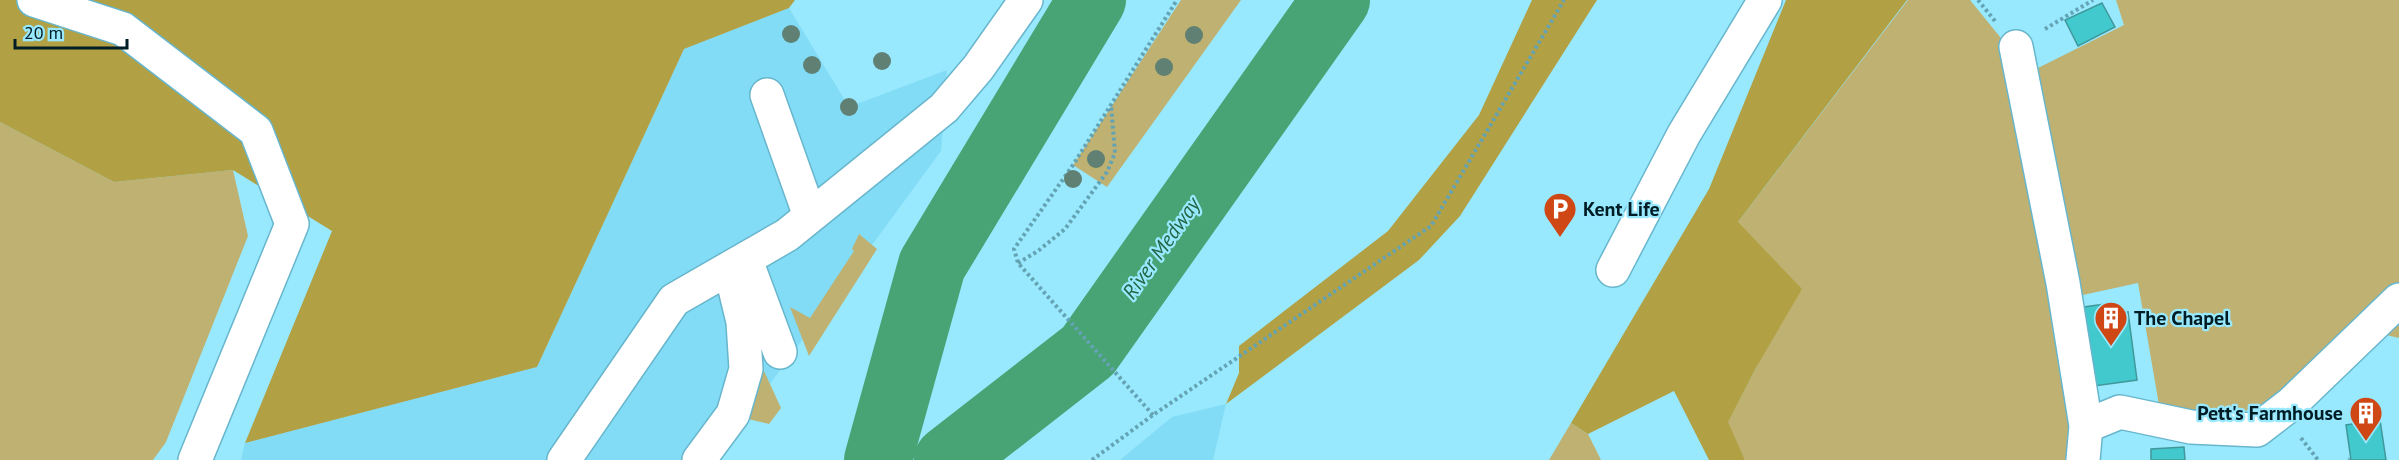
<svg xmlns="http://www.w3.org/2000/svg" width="2399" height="460" font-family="'PT Sans',sans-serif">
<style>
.built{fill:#83dcf6}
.green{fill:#bfb171}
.forest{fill:#b2a044}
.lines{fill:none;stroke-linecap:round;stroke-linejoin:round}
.river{stroke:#48a474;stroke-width:68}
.building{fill:#41c9cd;stroke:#40989b;stroke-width:1.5}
.minor-casing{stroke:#68b6cc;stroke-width:36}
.path{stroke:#64a3b4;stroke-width:4;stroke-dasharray:3 3;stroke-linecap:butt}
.minor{stroke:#fff;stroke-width:33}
.tree{fill:#608073}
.labels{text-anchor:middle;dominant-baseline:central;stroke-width:4.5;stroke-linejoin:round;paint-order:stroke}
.poi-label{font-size:20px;font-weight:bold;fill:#001d26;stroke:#98e8fe;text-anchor:start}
.water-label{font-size:21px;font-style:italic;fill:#236544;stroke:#98e8fe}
</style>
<rect width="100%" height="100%" fill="#98e8fe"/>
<path class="built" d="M789,8l60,99 98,-37 -6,81 -227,309h-473l4,-17 292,-76 147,-318z
M1226,404l-13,56h-93l52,-43z"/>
<path class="green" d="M1181,0h60l-134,187 -34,-22z
M1908,0h62l39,48 68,377 -10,35h-322l-18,-37 30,-57 -19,-144z
M2116,0h283v338l-21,-5c-39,25 -116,83 -160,83 -19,0 -40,-8 -59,-11l-21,-122 -60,13 -42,-227 88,-44z
M0,122l114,60 119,-12 15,66 -82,206 -13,18h-153z
M859,234l18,15 -68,107 -19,-49 20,11 44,-67 -2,-2z
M758,358l23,50 -12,16 -25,-6z
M1571,423l17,11 13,26h-52z"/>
<path class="forest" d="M0,0h795l-6,8 -105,41 -147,318 -292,76 87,-212 -99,-61 -119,12 -114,-60z
M1532,0h65l-137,216 -41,44 -193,144 13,-31v-27l149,-115 91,-116z
M1786,0h121l-169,222 64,67 -45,77 -29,56 17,38h-36l-35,-69 -86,43 -17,-11 138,-234z"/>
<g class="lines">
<path class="river" d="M878,460l54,-195 160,-265
M948,460l140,-109 248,-351"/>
</g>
<path class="building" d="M2102,3l13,24 -37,19 -13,-26z
M2112,303l1,12 15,-3 9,68 -43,6 -10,-79z
M2380,420l6,40h-35l-5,-35z
M2184,447l1,13h-34v-11z"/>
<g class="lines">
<defs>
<path id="minor" d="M34,0l89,29 133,102 36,93 -97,236
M2016,47l47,236 23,143
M767,95l43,121
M747,263l33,89
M1613,270l71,-136 81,-134
M564,460l110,-160 113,-65 157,-127 34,-40 48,-68
M699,460l34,-46 13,-45 -3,-47 -13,-54
M2083,460l3,-34 34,-14 71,15 66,3 35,-27 107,-103"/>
</defs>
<use href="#minor" class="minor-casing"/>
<path class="path" d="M1978,0l17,21
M2045,29l48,-29
M1018,263l20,-12 27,-22 42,-57 8,-19 -4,-48
M1153,415l-135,-152 -4,-14 59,-84 104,-165
M2301,438l17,22
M1092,460l61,-45 278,-189 133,-226
M2349,460l1,-1"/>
<use href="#minor" class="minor"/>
</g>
<g class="tree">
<circle cx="791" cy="34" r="9"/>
<circle cx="1194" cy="35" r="9"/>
<circle cx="882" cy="61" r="9"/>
<circle cx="812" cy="65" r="9"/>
<circle cx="1164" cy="67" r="9"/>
<circle cx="849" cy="107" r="9"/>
<circle cx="1096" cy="159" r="9"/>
<circle cx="1073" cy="179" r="9"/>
</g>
<defs>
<symbol id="parking-pin" viewBox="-11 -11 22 30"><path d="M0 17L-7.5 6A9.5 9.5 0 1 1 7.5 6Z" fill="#ce4714" stroke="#98e8fe"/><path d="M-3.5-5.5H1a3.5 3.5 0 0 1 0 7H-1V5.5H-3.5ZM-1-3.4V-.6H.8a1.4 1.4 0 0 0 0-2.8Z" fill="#fff"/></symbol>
<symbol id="building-pin" viewBox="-11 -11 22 30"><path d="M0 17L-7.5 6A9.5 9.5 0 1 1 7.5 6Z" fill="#ce4714" stroke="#98e8fe"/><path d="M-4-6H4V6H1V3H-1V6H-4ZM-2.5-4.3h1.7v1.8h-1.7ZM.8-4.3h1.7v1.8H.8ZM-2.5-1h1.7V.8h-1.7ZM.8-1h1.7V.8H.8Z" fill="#fff"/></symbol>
</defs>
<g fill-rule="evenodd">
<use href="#parking-pin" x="1541" y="190" width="38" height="52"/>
<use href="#building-pin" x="2092" y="299" width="38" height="52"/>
<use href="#building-pin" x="2347" y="394" width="38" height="52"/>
</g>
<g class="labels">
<g class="poi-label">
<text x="1583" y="209">Kent Life</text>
<text x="2134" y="318">The Chapel</text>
<text x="2343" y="413" text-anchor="end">Pett's Farmhouse</text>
</g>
<g class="water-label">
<text transform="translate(1161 248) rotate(-55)">River Medway</text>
</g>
</g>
<path d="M15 39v9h112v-9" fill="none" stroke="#001d26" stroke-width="3"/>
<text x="24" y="39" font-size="18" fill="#001d26" stroke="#98e8fe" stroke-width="4.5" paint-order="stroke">20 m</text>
</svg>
